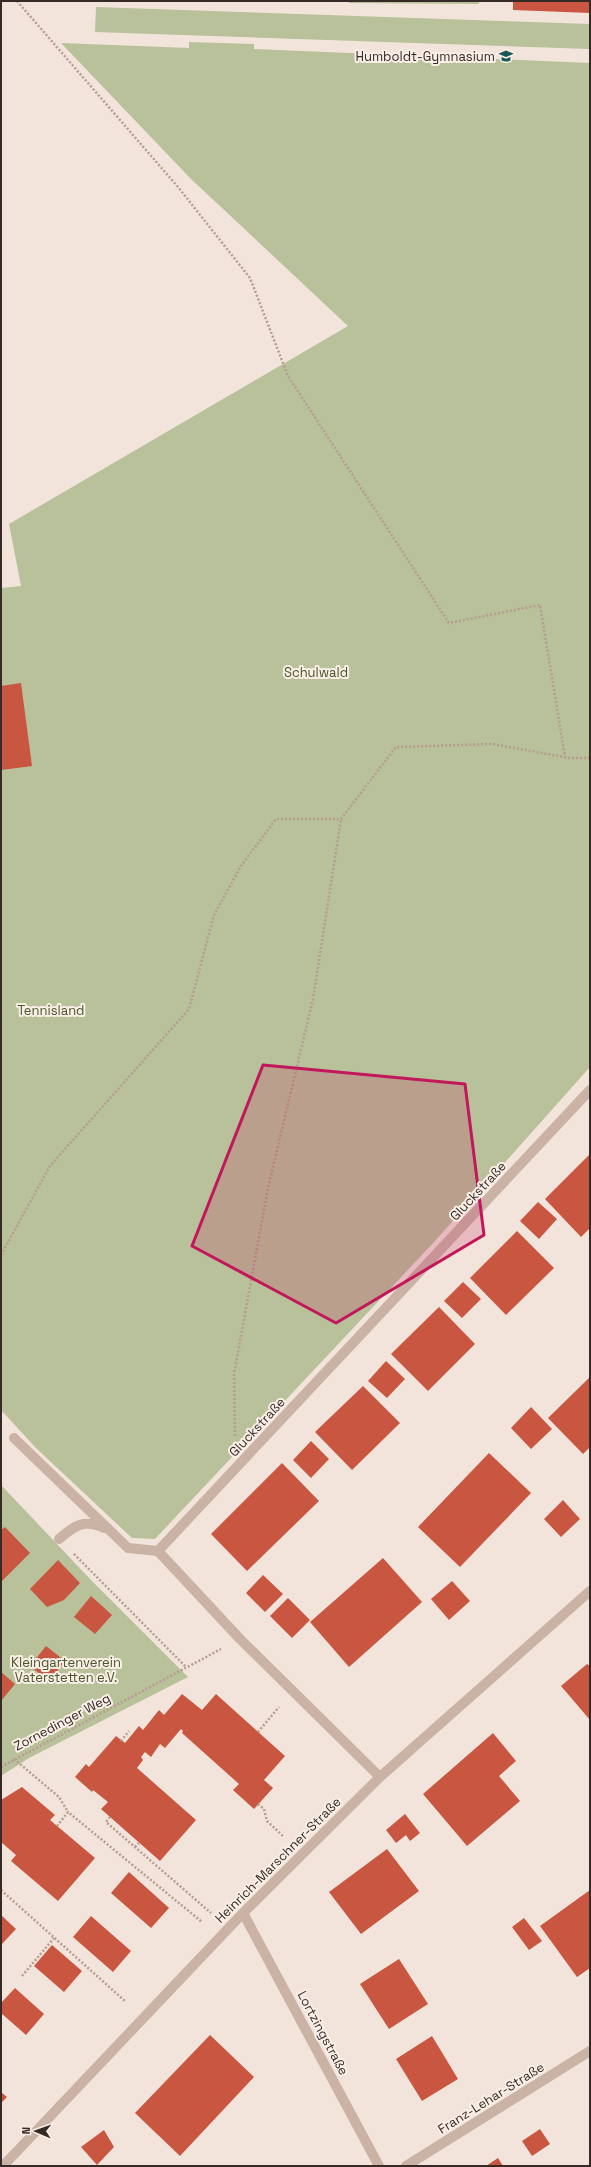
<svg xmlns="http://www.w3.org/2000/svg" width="591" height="2167" font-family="'Space Grotesk',sans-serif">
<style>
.green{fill:#b8c199}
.building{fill:#c95641}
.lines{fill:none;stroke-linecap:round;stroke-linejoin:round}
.path{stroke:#b69d90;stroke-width:2.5;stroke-dasharray:2 2;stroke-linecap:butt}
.lane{stroke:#cab3a5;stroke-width:10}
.street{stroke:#cab3a5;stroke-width:10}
.marked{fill:#c2185b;fill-opacity:0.2;stroke:#c2185b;stroke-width:3;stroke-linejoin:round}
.labels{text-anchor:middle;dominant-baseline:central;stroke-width:4;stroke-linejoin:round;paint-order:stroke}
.poi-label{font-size:13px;fill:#362a27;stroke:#faefe6;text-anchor:end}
.park-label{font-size:13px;fill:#49552a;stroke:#faefe6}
.street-label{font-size:13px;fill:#362a27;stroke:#faefe6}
</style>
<rect width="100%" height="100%" fill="#f2e4da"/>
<path class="green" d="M349,1h130v3l-130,-1z
M96,7l494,17v25l-495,-17z
M189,42l65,2v5l336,14v1004l-155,174 -280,298 -23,-1 -96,-90 -35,-38v-822l20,-2 -12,-62 339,-198 -157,-147 -130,-136 128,5z
M1,1485l91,96 96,96 -159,81 -28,18z"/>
<path class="building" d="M513,1h77v12l-77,-3z
M21,683l11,83 -31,4v-84z
M590,1154v74l-9,9 -36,-38z
M538,1202l19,17 -18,20 -19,-18z
M517,1231l37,37 -48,47 -36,-37z
M463,1282l18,17 -19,19 -18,-17z
M439,1307l36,37 -47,47 -37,-37z
M386,1361l19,18 -18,19 -19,-17z
M590,1377v70l-7,7 -35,-36z
M363,1386l37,37 -48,47 -37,-38z
M531,1407l21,22 -21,20 -20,-21z
M311,1441l18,18 -18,19 -18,-18z
M489,1453l42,40 -71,74 -42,-40z
M282,1463l37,38 -72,70 -36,-37z
M563,1500l17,19 -19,18 -17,-18z
M5,1527l25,26 -29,29v-52z
M383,1558l39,44 -73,65 -39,-45z
M58,1560l22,23 -16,17 -17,7 -17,-18z
M263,1575l20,19 -18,18 -19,-19z
M452,1581l18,20 -21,19 -18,-21z
M91,1596l21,19 -17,19 -21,-17z
M288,1598l22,22 -18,18 -22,-22z
M46,1646l19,15 -16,20 -19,-15z
M587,1664l3,2v54l-29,-34z
M1,1672l14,12 -14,17z
M182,1694l20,16 14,-16 69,62 -21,24 9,8 -19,21 -21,-19 6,-6 -57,-51 1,-2 -2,-2 -16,19 -5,-4 -9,13 -6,-5 -4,5 2,3 -6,8 59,52 -36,41 -59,-52 7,-7 -15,-12 -1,2 -17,-15 11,-13 3,3 27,-31 9,7 14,-17 4,4 16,-20 5,5z
M493,1733l23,28 -17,15 21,25 -53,45 -44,-52z
M22,1787l33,28 -5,5 45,38 -37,43 -47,-40 5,-6 -15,-13v-42z
M405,1814l15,19 -10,8 -4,-6 -10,8 -10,-13z
M387,1849l32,42 -58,43 -32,-42z
M129,1872l40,36 -18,20 -40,-35z
M590,1890v78l-13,9 -37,-51z
M1,1915l15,14 -15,16z
M91,1916l40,35 -18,21 -40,-35z
M524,1918l18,23 -13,9 -17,-23z
M52,1945l30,26 -18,21 -30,-26z
M399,1959l29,45 -39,25 -29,-45z
M15,1988l29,26 -18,21 -25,-22v-10z
M210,2035l44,42 -74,79 -45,-43z
M432,2036l26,43 -36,22 -26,-42z
M1,2092l6,5 -6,6z
M540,2129l10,15 -18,12 -10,-15z
M104,2130l10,17 -17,18 -16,-18z
M498,2158l5,8h-17z"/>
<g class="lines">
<path class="path" d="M17,1l161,186 72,91 38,98 161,247 91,-18 25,152
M1,1255l49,-89 139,-157 25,-94 27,-49 35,-47h65l55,-72 96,-3 78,14h20
M235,1436l-1,-62 34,-186 45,-189 28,-180
M74,1554l112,113
M258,1732l21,-25
M121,1741l8,-10
M14,1759l45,38 9,15
M1,1767l220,-118
M258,1804l6,5 3,12 16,15
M110,1817l-4,5 105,91
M57,1826l11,-14 134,110
M135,1847l4,-4
M1,1890l125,112
M22,1976l32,-38"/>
<path class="lane" d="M14,1438l114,110 30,3
M59,1539c16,-14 25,-20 45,-11"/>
<path class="street" d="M380,1777l-140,-138 -82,-88 432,-461
M243,1913l136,253
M3,2166l240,-253 137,-136 210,-186
M406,2166l184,-115"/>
</g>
<path class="marked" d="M263,1065l202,19 19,151 -148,88 -144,-77z"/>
<defs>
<symbol id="school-bare" viewBox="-9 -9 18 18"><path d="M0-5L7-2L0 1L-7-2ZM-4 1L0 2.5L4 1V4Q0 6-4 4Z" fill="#1b5957" stroke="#faefe6" stroke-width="2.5" paint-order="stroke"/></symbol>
</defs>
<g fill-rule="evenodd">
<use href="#school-bare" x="496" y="46" width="20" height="20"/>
</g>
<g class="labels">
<g class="poi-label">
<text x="495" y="56">Humboldt-Gymnasium</text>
</g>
<g class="park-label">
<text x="316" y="672">Schulwald</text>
<text x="51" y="1010">Tennisland</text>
<text x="66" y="1662">Kleingartenverein<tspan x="66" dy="15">Vaterstetten e.V.</tspan></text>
</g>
<g class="street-label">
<text transform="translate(478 1191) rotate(-47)">Gluckstraße</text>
<text transform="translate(257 1427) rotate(-47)">Gluckstraße</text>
<text transform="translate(62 1722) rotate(-28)">Zornedinger Weg</text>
<text transform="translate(278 1860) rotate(-45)">Heinrich-Marschner-Straße</text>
<text transform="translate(323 2033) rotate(62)">Lortzingstraße</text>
<text transform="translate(491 2098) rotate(-32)">Franz-Lehar-Straße</text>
</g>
</g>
<rect width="591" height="2167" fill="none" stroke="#362a27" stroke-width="4"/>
<g transform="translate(36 2131) rotate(272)" stroke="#faefe6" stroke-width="3" paint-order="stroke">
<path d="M0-3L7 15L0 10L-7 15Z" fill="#362a27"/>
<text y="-6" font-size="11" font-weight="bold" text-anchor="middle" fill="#362a27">N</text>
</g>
</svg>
